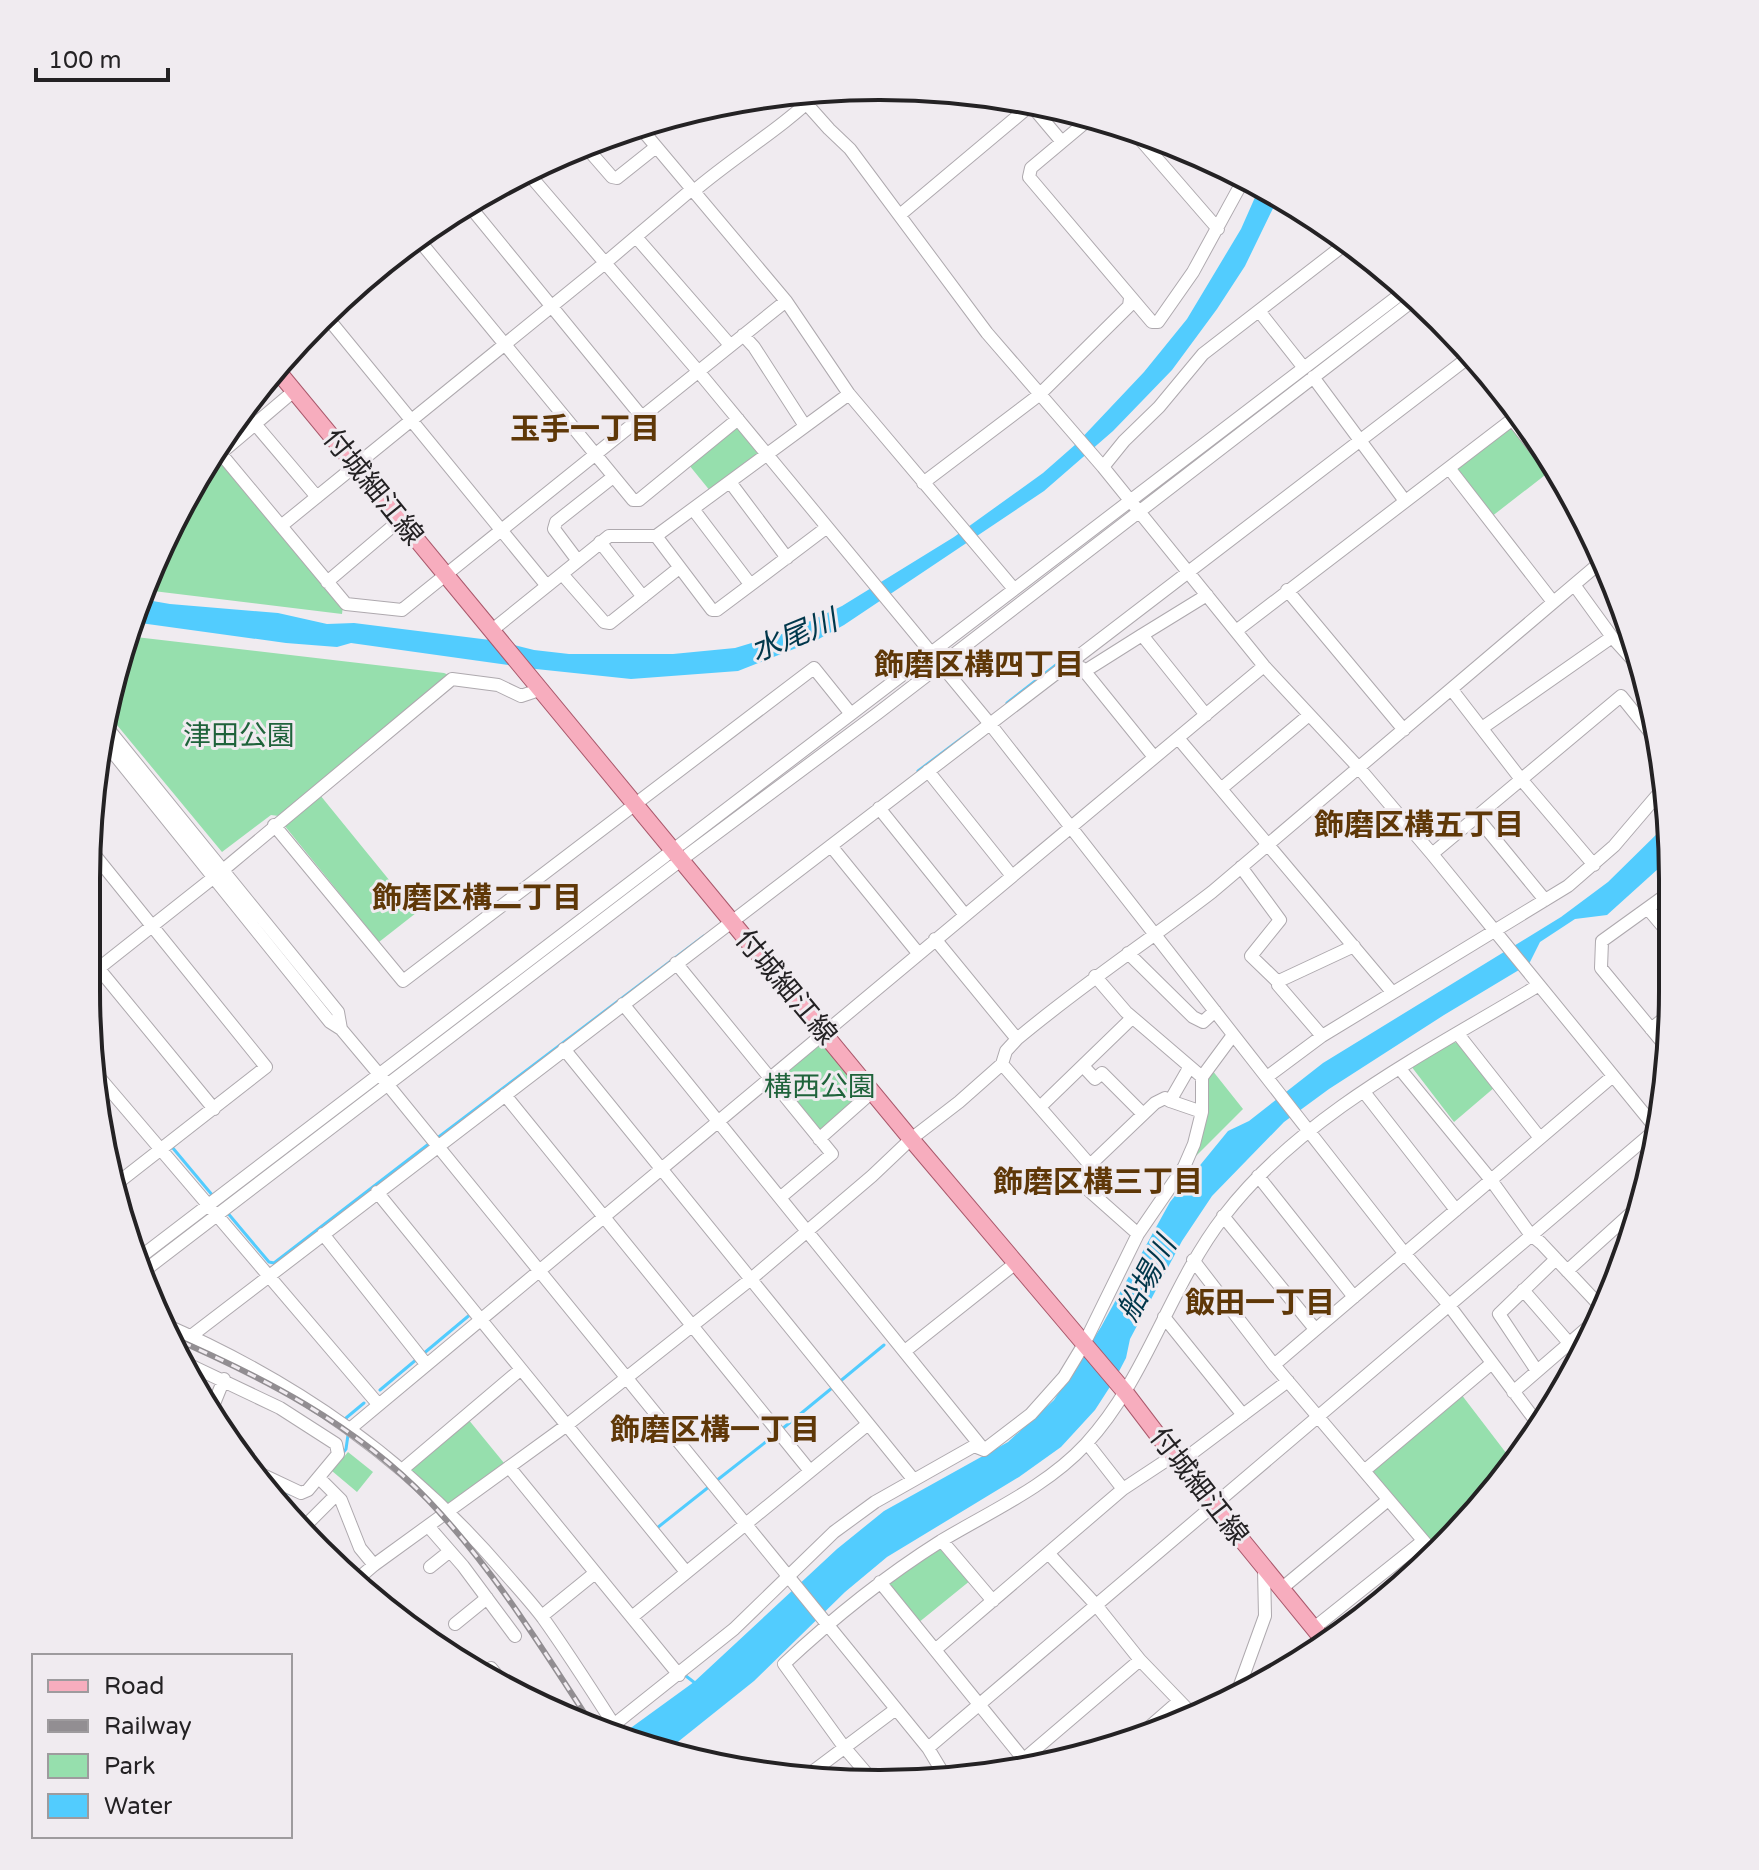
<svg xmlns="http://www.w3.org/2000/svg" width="1759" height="1870" font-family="'Varela Round','Noto Sans JP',sans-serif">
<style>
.green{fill:#96dfad}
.water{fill:#52ccfe}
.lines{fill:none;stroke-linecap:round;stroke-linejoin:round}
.stream{stroke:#52ccfe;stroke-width:3}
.minor-casing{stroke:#aea9ae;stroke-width:14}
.major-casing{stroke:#aa596c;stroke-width:18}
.minor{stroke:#fff;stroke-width:12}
.major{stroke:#f7adbe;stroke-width:16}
.rail-casing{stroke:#928e92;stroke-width:6}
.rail{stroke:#f0ebf0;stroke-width:3;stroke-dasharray:9;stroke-linecap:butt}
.labels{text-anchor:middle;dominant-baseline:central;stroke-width:6;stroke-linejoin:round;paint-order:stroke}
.street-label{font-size:28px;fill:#242224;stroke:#f0ebf0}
.park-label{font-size:28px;fill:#1f633b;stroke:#f0ebf0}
.neighbourhood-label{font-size:30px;font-weight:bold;fill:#5f3808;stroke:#f0ebf0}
.water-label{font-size:30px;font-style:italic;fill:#00374b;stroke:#f0ebf0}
.rim{fill:none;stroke:#242224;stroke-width:4}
</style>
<rect width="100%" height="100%" fill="#f0ebf0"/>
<path class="green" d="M736,425l24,29 -49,38 -22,-27z
M1509,425l40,47 -58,45 -35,-46 1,-5z
M216,452l127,154 -1,8 -197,-24 23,-62z
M127,636l317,37 7,3 -172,140 -8,-1 -49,37 -115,-139 6,-39z
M320,795l96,118 -37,29 -95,-117z
M821,1042l44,52 -45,39 -44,-52z
M1453,1042l5,1 37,44 -41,35 -43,-56z
M1212,1070l31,39 -52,52 14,-80z
M1461,1394l52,68 -76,86 -63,-72v-7z
M468,1419l36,44 -55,40 -5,-1 -33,-31 2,-5z
M348,1452l25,20 -16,20 -25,-21z
M939,1546l32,34 -53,43 -30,-38 2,-8z"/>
<path class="water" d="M1260,186l18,12 -33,68 -28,43 -45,61 -59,61 -69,60 -200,134 -27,15 -79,31 -107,8 -95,-10 -185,-26 -14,4 -51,-4 -153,-21 8,-23 29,5 108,9 49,11 27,-1 144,18 36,9 35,4h104l62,-6 50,-15 57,-27 112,-69 89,-64 33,-29 68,-72 43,-53 54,-90z
M1668,823l1,36 -62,56 -32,4 -35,23 -11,22 -85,51 -115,74 -45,33 -72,74 -30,45 -52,98 -4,19 -11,21 -20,31 -34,37 -42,30 -132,80 -42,35 -91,89 -90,72 -43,-18 73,-53 143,-133 47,-38 124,-69 46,-42 47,-73 69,-125 58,-71 21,-10 74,-58 238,-146 47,-35z"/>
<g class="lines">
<path class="stream" d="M1007,703l58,-45
M918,771l52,-39
M436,1139l268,-203
M172,1147l41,49
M226,1211l43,51 5,1 156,-120
M423,1354l49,-41
M838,1383l46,-38
M380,1390l37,-31
M347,1423l-1,-5 18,-15
M782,1429l50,-41
M342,1454l4,-5 2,-14
M716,1481l60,-47
M272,1486l18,8
M657,1528l53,-42
M682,1673l13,10"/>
<defs>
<path id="minor" d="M796,92l33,37 21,20 137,184 116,134 161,199 95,102 73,86 227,278
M1030,104l32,38
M1093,116l-62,52 -2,9 123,145h6l35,-50 52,-95
M638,125l148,176 63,93 165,195
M1133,131l85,98
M585,146l27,31 5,1 39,-31
M527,172l171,199 292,353 415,530 43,50 93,124
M467,203l175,214
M901,214l130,-109
M636,237l94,108
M418,239l215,261h6l99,-81
M1259,311l45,57
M326,316l221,270
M743,335l11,12 51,79
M1313,377l92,124
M1512,419l61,78
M255,424l62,73
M217,449l129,155 56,6 384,-309
M221,453l73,-62
M1103,467l21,-26 35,-34 44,-53 146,-113
M1449,468l104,134
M730,482l57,76
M923,483l116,-88 90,-89 1,-8
M693,509l57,75
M281,526l324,-263 86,-73h4c40,-34 87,-62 125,-99
M656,536l56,74h5l109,-82
M600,542l43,55
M578,561l-24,-32 2,-7 57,-45
M562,574l42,48 6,1 69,-55
M327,582l73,-62
M1287,590l117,140
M491,631l118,-95h47l193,-142
M1236,631l282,-216
M1142,635l65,-40
M1612,637l29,32
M1082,668l72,89
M1085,671l57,-36 64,80
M1452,690l68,88 74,87
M105,725l233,287 3,17
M1482,728l130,-91 -37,-51
M1178,738l214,254
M102,739l228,283 11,7 47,56 540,663 18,30
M928,771l84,105
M1222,788l87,-73
M879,808l86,107
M1476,816l69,84
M274,825l129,156 411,-313 37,46
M831,846l87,107
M89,848l177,219 -151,118
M1432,854l189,-158 37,46
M1241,867l39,53 -29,36 28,27
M1649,910l22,26
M935,939l82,100
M1128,953l65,64 10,5 12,-11
M94,963l120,146
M676,963l156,191 -51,43
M94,972l129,-102 229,-191 46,6 23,11 18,-6
M1095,976l31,36 76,65
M623,1004l361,446
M1651,1029l20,-16
M1458,1034l82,104
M1322,1036l-44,-51 1,-4 75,-35
M1667,1048l-66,-80 1,-27 68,-49
M564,1049l349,430
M1002,1064l88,101 -8,16 3,6 53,47
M1083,1066l12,13 7,-6 41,41
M1400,1069l91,111 39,54 11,9 63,67
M98,1076l280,328
M1267,1077l55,-41 246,-150 46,-40 52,-61
M1364,1092l92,118
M505,1095l305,376
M1170,1101l32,11
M1040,1107l92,-89
M819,1139l53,-47
M1090,1165l65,-62 10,-5 5,3 19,-33
M1258,1176l96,121
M377,1192l309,380
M1223,1216l92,113
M323,1234l103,130
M139,1258l1267,-968
M1193,1260l81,105 159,187
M144,1271l537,-411 197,-147 537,-414
M1567,1271l72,-65
M1523,1290l46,53
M1164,1317l79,98
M161,1323c136,59 247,137 343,249 13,15 27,30 39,46 25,35 48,71 71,107
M191,1336l1282,-982
M905,1351l112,-89
M179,1360l101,48 56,36 2,10 -30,36 -7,3 -55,-26
M1274,1365l339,-289
M1537,1371l-38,-57 57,-55
M1513,1392l89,-77
M211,1411l13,-32
M351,1428l913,-762
M984,1450l47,-36 33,-37 20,-33 54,-110 46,-67 10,-23 8,-32v-35l31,-42
M1179,1463l109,-82
M509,1467l170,208
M403,1469l117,-99
M1364,1471l128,-108
M319,1478l22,22 19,48 14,17
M1123,1489l50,-33
M428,1526l35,40 52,70
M302,1529l33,-33
M942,1541l51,60
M1049,1554l47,51 44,55 53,55
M430,1567l20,-16
M880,1582l149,184
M353,1583l21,-18 193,-140 184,-146 121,-103 39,-37 48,-37 43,-38 4,-13 11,-12c63,-53 130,-97 195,-147l390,-331
M1281,1589l107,-89
M542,1616l53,-43
M632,1617l236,-193
M455,1624l32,-26
M1314,1628l109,-87
M935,1650l188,-161 -36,-46
M491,1668l16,20
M1236,1696l29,-80 -1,-47
M611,1727l123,-98 100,-97 41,-30 99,-56 10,4
M1131,1743l47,-41
M928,1748l732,-622
M1024,1759l116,-99
M804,1778l92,-69
M873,1781l-29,-34 -60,-83c49,-46 100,-87 157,-123 50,-30 105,-54 145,-97 61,-66 83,-157 138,-228 79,-103 206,-165 315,-231"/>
<path id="major" d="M276,369l635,770 214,253 54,71 146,179"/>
</defs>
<use href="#minor" class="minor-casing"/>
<use href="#major" class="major-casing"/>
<use href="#minor" class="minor"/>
<use href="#major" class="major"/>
<defs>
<path id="rail" d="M166,1335c95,41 189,89 262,165 64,67 112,145 162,222"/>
</defs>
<use href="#rail" class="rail-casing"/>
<use href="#rail" class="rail"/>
</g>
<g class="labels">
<g class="street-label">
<text transform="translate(373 487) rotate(51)">付城細江線</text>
<text transform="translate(786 987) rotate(50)">付城細江線</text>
<text transform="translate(1199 1486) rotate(52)">付城細江線</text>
</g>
<g class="park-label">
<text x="239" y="736">津田公園</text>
<text x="820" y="1087">構西公園</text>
</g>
<g class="neighbourhood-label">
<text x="585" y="429">玉手一丁目</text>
<text x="979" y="665">飾磨区構四丁目</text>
<text x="1419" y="825">飾磨区構五丁目</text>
<text x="477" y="898">飾磨区構二丁目</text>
<text x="1098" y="1182">飾磨区構三丁目</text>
<text x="1260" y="1303">飯田一丁目</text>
<text x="715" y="1430">飾磨区構一丁目</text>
</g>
<g class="water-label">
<text transform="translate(794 636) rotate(-22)">水尾川</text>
<text transform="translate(1147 1279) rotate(-62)">船場川</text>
</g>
</g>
<path d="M0 0H1759V1870H0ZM879 100H880A779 779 0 0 1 1659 879V991A779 779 0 0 1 880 1770H879A779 779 0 0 1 100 991V879A779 779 0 0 1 879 100Z" fill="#f0ebf0" fill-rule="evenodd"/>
<path class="rim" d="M879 100H880A779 779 0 0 1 1659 879V991A779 779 0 0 1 880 1770H879A779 779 0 0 1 100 991V879A779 779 0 0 1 879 100Z"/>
<rect x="32" y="1654" width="260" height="184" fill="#f0ebf0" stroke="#9e9b9e" stroke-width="2"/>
<rect x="48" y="1680" width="40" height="12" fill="#f7adbe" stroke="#9e9b9e" stroke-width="2"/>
<text x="104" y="1694" font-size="24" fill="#242224">Road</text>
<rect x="48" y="1720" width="40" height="12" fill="#928e92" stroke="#9e9b9e" stroke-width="2"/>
<text x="104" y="1734" font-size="24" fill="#242224">Railway</text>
<rect x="48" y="1754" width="40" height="24" fill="#96dfad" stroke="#9e9b9e" stroke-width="2"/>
<text x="104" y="1774" font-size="24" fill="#242224">Park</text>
<rect x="48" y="1794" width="40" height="24" fill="#52ccfe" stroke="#9e9b9e" stroke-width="2"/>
<text x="104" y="1814" font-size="24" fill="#242224">Water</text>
<path d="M36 68v12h132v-12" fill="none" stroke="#242224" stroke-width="4"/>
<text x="48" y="68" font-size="24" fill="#242224" stroke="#f0ebf0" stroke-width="6" paint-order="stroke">100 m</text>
</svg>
